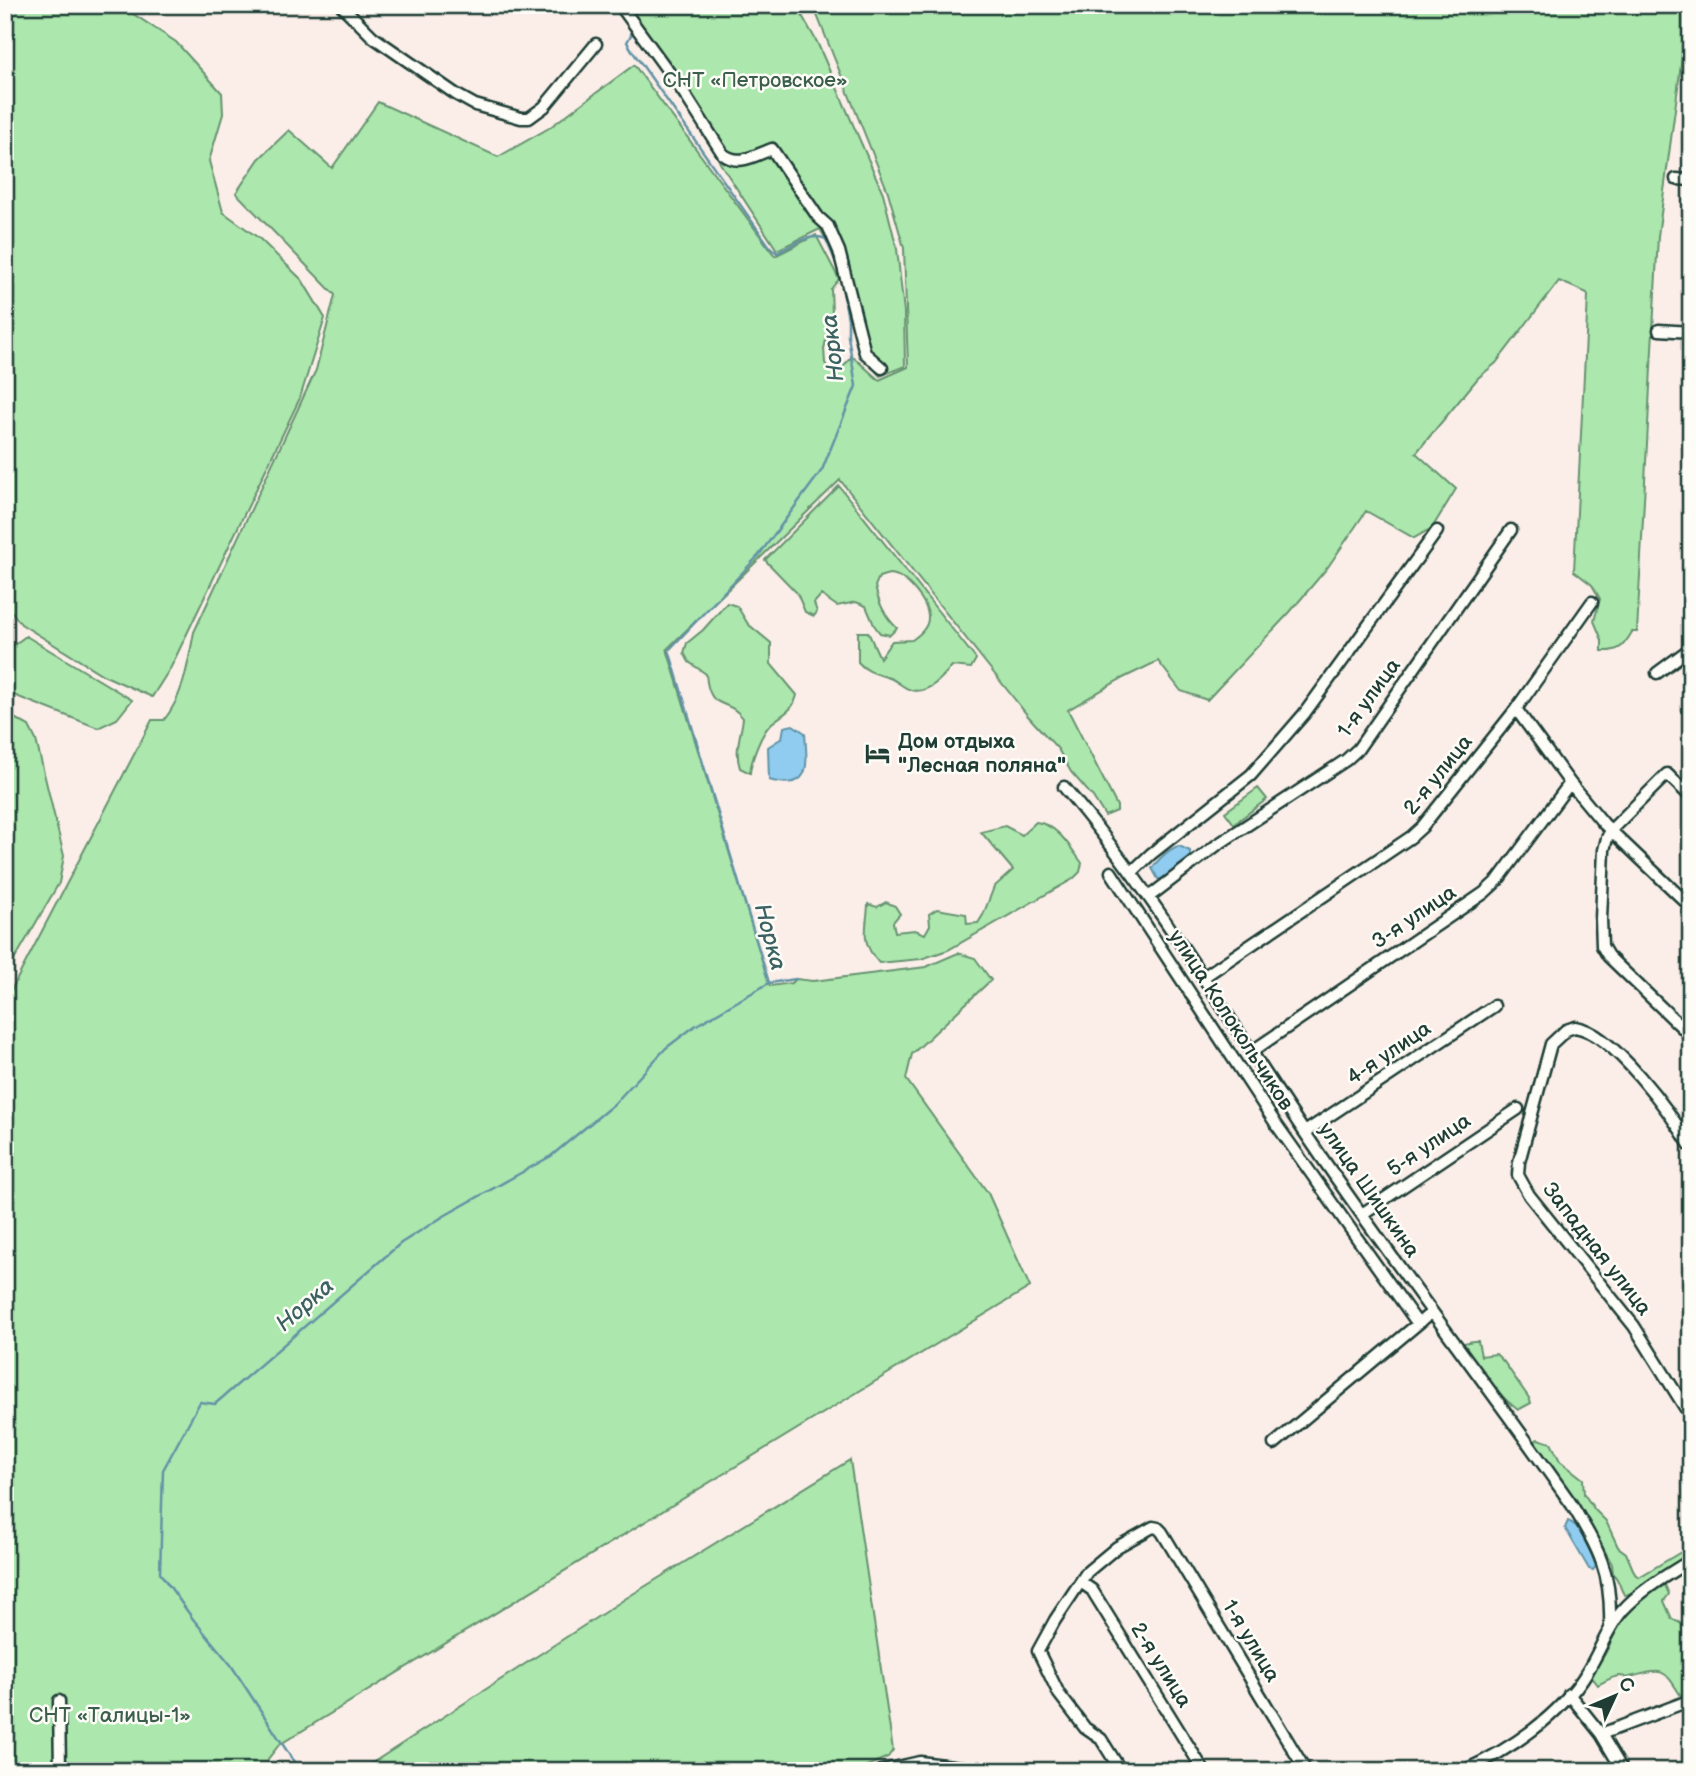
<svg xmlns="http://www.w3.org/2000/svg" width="1696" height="1776" font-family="'Balsamiq Sans',sans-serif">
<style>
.green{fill:#ace7ad;stroke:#669270;stroke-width:2}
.water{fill:#8fccf0;stroke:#6293a5;stroke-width:2}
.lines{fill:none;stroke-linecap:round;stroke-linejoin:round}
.stream{stroke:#6293a5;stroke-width:2.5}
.minor-casing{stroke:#1f3d34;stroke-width:15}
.minor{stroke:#fdfcf7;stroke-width:10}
.labels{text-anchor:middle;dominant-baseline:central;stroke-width:5;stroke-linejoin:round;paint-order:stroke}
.park-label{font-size:21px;fill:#3b5f4c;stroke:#fdfcf7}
.street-label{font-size:21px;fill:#1f3d34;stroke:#fdfcf7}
.poi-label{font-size:21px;font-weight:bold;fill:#1f3d34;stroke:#fdfcf7;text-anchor:start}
.water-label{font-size:23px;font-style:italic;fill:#3b6163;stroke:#fdfcf7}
</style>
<rect width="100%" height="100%" fill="#fbeee9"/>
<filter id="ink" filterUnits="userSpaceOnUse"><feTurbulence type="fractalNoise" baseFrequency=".0143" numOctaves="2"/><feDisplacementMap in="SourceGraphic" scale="14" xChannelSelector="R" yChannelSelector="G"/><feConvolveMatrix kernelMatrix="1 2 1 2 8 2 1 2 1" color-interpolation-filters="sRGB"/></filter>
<g filter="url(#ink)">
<path class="green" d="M5,5h106l13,3 52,34 46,51 1,21 -14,47 14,51 37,27 42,41 23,38 -25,80 -129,269 -19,30 -49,-22 -82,-51 -16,-21z
M615,5h181l21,37 66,151 14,56 7,63 1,54 -25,10 -19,-22 -25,-97 -16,-28 -43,21 -57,-87 -6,-15z
M813,5h876l-31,231 -21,396h-5c-8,14 -13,20 -30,19v-11l-8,-19 6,-22 -8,-14 -18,-14 14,-275 -1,-3 -28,-12 -63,82 -18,15 -62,75 40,36 -24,39 -18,10 -48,-27 -38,56 -38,45 -83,88 -26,-9 -23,-30 -39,19 -51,30 49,96v5l-12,5 -12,-19 -22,-25 -13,-23 -30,-33 -188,-236 -173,169 103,337 22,-3 4,-4 17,2 113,-14 32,-14 17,5 16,22 -79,74 -6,25 82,114 42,94 -751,458 -11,14 -1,12h-262v-769l147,-282h12c20,-25 24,-57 30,-88l122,-262 19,-75 -99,-102 23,-34 30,-29 43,38 46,-66 120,55 51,-29 85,-63 141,191 41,-21 23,44 -8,10 1,24 -8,36 1,14 4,7 14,-3 9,-11 27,24 29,-13 -4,-119 -16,-56z
M839,486l137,173 -5,9 -19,-2c-9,11 -24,29 -41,24 -7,-2 -13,-8 -19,-11 -13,-5 -25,-6 -34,-17v-30h10l12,26 12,-17 20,-1c7,-5 16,-12 16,-22 1,-15 -22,-43 -38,-44 -2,0 -8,2 -11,3l-4,9c3,15 10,31 22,42l-7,7 -10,-2 -6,-8 -8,-19 -10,-4 -19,4 -16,-11 -7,8 3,9 -3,4 -9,-4 -8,-19 -32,-33z
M727,603l10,3 11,18 23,19v21l26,31c-4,16 -13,18 -25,28 -10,8 -21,37 -22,50l-10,-5c-6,-19 1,-32 3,-50 -17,-22 -34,-5 -37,-44l-17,-12 -5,-9 3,-10 16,-13z
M26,636l106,64 -15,19 -19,9 -87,-34v-47z
M5,713l24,13 7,14 28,116 -5,27 -54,93z
M1258,788l9,11 -33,25 -9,-12z
M1036,822c21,2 34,25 46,41l-2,9 -7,7 -125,71 -27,9 -42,4c-20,-22 -12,-34 -11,-59l9,3 9,-5 9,4 5,8 -7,8 2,10 20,-2 10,4 5,-9 -1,-11 8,-5 29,5 1,10 11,-1 5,-8 11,-28 19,-17 -32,-38 24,-6 17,9z
M1473,1341h5l3,15 15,-2 8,8 25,36 2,5 -13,7c-22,-17 -37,-39 -54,-62v-5z
M1538,1439l13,4 9,18 23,18 1,15 11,16 11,11 12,26 8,6 9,21 4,3 47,-28 1,5 -3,4c-11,7 -51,37 -59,37 -6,-5 -3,-12 -12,-21l-1,-10 -10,-18 -67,-100 -1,-5z
M850,1460l43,290 -5,7 -33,14h-495l268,-174z
M1665,1585l4,9 -5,7 8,18 10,5 9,-10v45l-6,6 1,10 5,7v15l-8,2c-20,-31 -17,-31 -53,-22 -11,2 0,-1 -11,-1 -6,0 -15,6 -21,9l-6,-8c4,-11 12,-19 16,-29 14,-29 24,-51 57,-63z"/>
<path class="water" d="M793,725l12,8c2,31 8,59 -36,47l-1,-33 14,-9 2,-11z
M1179,846l11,5v8l-27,20h-5l-6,-11c7,-9 16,-19 27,-22z
M1568,1521c15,5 23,31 28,45l-3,4 -4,-1 -24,-41z"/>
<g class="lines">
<path class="stream" d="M769,983l27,-4
M300,1771l-69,-106 -38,-46 -33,-46 3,-103 37,-68 15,2 186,-161 43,-27 107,-60 63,-52 52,-56 29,-22 74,-43 -100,-333 90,-95 63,-85 34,-84 -8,-50v-17l-9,-49 -13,-31c-17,-7 -34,7 -49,14l-7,-6 -137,-195 -6,-10 4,-7 1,-8"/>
<defs>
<path id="minor" d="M341,5l32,32 84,58 18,10 46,13h8l15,-11 52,-63
M620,5l64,88 39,61c16,13 32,1 49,-5l46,68 10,9 11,25 26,102 17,15
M1676,179l15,1
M1659,330l32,2
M1657,673l34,-25
M1516,709l54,74 34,41 87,83
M1064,787c91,107 161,227 239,343 86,128 181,249 269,375 27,45 40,68 38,121
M1691,797l-24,-23 -56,56 -4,8 -3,12 -3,69 1,27 6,10 83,80
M1111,872l165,252 142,200
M1132,872l19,-18 100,-79 53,-61 133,-183
M1150,896l67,-51 129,-85 12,-11 153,-219
M1202,978l209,-141 11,-10 94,-118 76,-107
M1251,1052l233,-159 14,-13 72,-97
M1305,1132l189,-126
M1691,1147c-19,-32 -78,-115 -116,-120l-9,3 -15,14 -32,118 -1,13 11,20 105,131 57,91
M1362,1214l156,-105
M1274,1444l158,-132
M1082,1583l10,7 112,181
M1569,1694l32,40 22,37
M59,1701l1,70
M1601,1734l90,-34
M880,1771l40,-9 73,9
M1121,1771l-20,-32 -16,-11 -26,-34 -21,-43 17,-31 32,-48 30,-25 36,-20 5,1 4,4 144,239
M1463,1771c47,-21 97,-55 124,-99 13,-21 20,-43 35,-61 19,-21 45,-36 69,-51"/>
</defs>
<use href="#minor" class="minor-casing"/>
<use href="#minor" class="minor"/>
</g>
</g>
<defs>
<symbol id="hotel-bare" viewBox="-9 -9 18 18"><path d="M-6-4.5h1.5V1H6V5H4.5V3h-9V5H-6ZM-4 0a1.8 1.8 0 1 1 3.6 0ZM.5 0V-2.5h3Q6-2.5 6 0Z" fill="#1f3d34" stroke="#fdfcf7" stroke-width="2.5" paint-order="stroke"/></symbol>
</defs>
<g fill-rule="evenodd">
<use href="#hotel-bare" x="860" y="736" width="35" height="35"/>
</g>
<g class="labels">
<g class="park-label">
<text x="755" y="80">СНТ «Петровское»</text>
<text x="110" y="1715">СНТ «Талицы-1»</text>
</g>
<g class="street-label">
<text transform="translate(1369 698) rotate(-54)">1-я улица</text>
<text transform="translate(1438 775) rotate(-51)">2-я улица</text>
<text transform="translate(1414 917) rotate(-34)">3-я улица</text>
<text transform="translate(1231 1020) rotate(57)">улица Колокольчиков</text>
<text transform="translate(1389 1053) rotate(-34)">4-я улица</text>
<text transform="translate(1429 1145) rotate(-34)">5-я улица</text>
<text transform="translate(1369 1190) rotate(55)">улица Шишкина</text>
<text transform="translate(1597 1249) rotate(52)">Западная улица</text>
<text transform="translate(1251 1641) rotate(59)">1-я улица</text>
<text transform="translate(1161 1665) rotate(58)">2-я улица</text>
</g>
<g class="poi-label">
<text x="898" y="741">Дом отдыха<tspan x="898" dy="24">"Лесная поляна"</tspan></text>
</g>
<g class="water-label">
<text transform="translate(833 348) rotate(-96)">Норка</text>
<text transform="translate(770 937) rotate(75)">Норка</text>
<text transform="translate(305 1305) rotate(-41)">Норка</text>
</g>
</g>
<rect width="1696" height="1776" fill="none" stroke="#fdfcf7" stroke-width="28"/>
<rect x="14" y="14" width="1668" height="1748" fill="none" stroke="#1f3d34" stroke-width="2.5" filter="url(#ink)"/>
<g transform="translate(1615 1696) rotate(46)" stroke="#fdfcf7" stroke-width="5" paint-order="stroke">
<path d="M0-5L12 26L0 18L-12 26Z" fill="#1f3d34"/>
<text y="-10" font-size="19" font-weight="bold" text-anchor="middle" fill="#1f3d34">С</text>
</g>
</svg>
